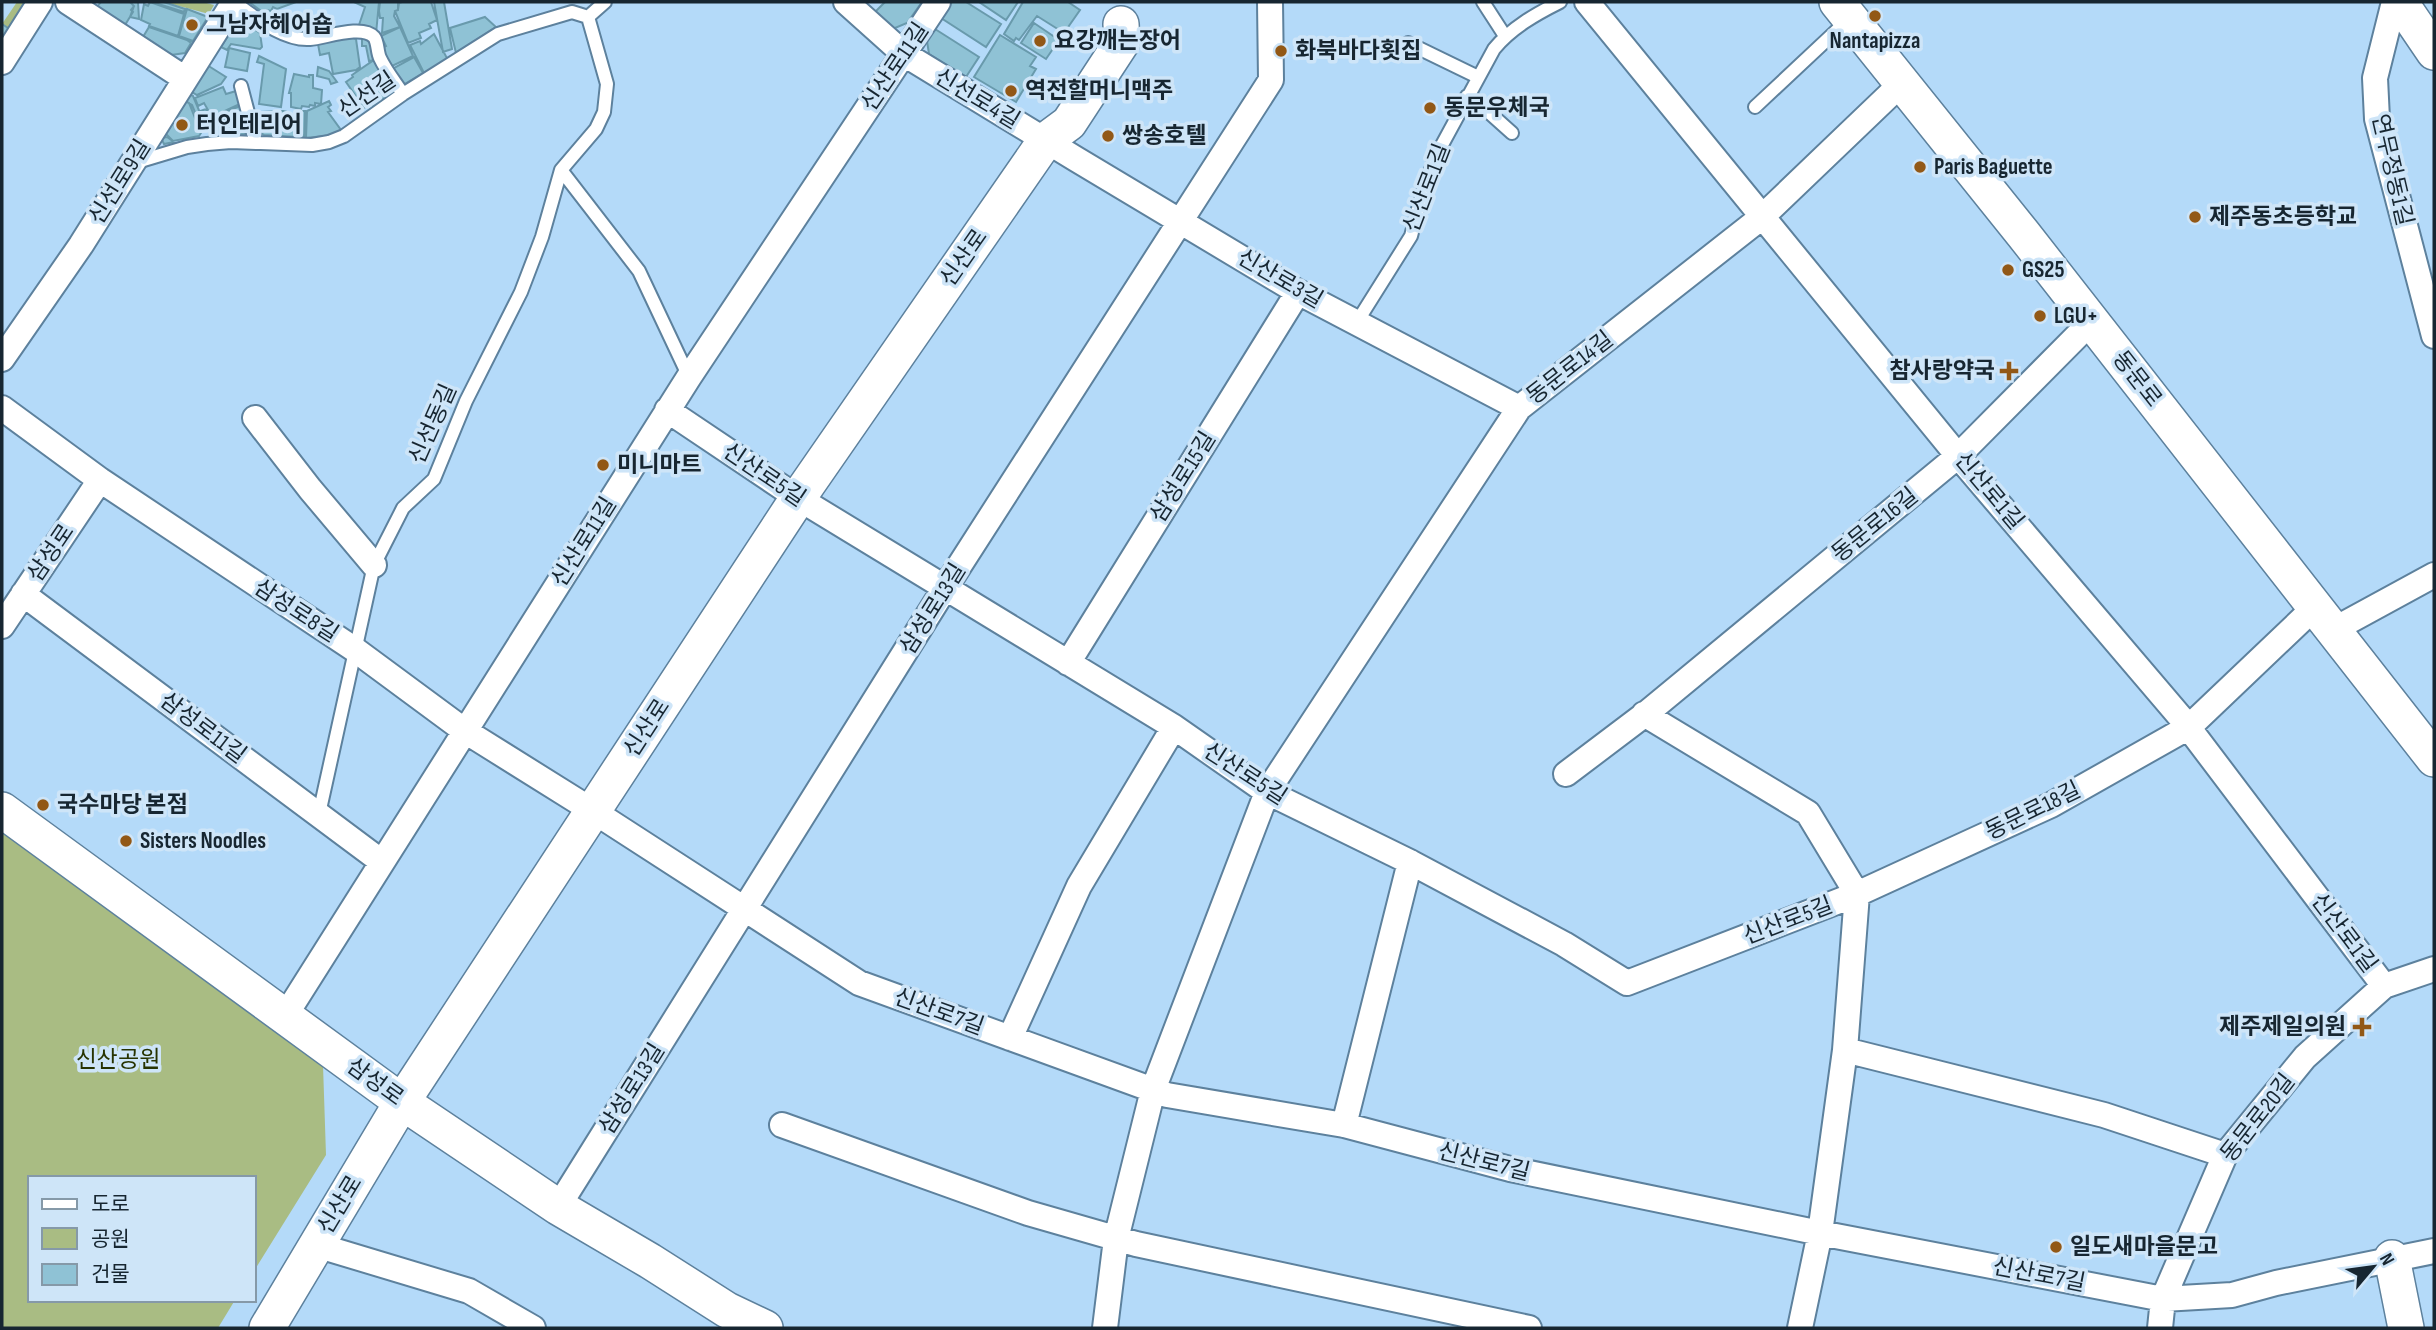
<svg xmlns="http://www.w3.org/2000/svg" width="2436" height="1330" font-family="'Sofia Sans Condensed','Noto Sans KR',sans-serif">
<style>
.green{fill:#a9bc83}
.building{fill:#8fc2d5;stroke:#699aac;stroke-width:2}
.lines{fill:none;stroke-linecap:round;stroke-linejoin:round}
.lane-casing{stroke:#5d819d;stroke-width:16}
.street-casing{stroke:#5d819d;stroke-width:28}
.secondary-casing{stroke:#5d819d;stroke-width:38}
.lane{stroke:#fff;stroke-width:12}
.street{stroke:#fff;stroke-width:24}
.secondary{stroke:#fff;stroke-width:35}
.poi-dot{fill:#925816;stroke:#cee5f8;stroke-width:2.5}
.labels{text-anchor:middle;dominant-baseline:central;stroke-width:7;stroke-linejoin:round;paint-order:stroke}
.poi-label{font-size:23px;font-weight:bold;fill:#172631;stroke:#cee5f8;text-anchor:start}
.street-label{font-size:23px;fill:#172631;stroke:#cee5f8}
.park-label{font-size:23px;fill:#273300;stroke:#cee5f8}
</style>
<rect width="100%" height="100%" fill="#b4daf9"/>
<path class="green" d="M17,2h11l-17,28 -9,-6z
M164,2h39l11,3 -5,9z
M2,832l321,233 3,90 -72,116v-93h-224v122h205l-17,28h-216z"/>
<path class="building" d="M101,2h29l4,4 -3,4 2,2 -8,13 -28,-18z
M130,2h8l1,17 -9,-2 4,-11z
M150,2l34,12 -6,22 -29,-10 1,-2 -9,-4 3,-16 4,2z
M152,2h12l21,7 -1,3z
M249,2h47l-19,7 -4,-2 -2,4 -4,-1 -3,3z
M354,2h25l-3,32 -18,-6 7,-21z
M380,2h18v8l-3,1 -1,5 6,11 -18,6 1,-15h-3l-1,-7z
M402,2h29l6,18 -8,4 2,4 -12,5 2,5 -13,5 -13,-32 3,-1 1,-7z
M434,2h10l8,47 -9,3z
M885,2h37l-15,21 -12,5h-4l-16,-16z
M952,2h14l35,22 -15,23 -45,-29z
M979,2h39l-12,18z
M1023,2h45l12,8 -16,23 -27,-17 -18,24 -3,-2 -2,3 -10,-7z
M187,9l21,8 -15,24 -14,-5z
M485,17l11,10 -40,26 -6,-25z
M238,19l22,14 2,14 -2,2 -29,-5 -4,6 -6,-3z
M1034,23l25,17 -13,19 -25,-16z
M2,24l9,6 -9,13z
M316,24h8v7l-8,1z
M149,27l38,13 4,3 -6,10 -14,2 -28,-18z
M400,27l13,29 -23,11 -8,-19 4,-2 -5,-10z
M935,29l44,28 -13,20 -37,-23 -2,-13z
M434,34l14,26 -24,13 -14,-28 10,-4 1,3z
M1000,35l36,22 -6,9 6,3 -20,33 -42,-25z
M350,37l6,2 4,28 -4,3 -23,4 -4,-21 -9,2 -2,-11z
M362,37l10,4 3,19 -6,1 -3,-15h-4z
M229,48l21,5 -3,18 -22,-4z
M259,56l27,13 -5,38 -22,-3 5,-40 -7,-2z
M414,57l9,16 -20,12 -11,-16z
M374,60l21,31 -22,15 -2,-2 -7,4 -18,-26 7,-5 -1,-2z
M207,65l19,12 -5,7 -24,11 -5,-3 1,-3z
M318,67l11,4 8,11 -6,2 -2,-5 -12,-3z
M294,74l15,3v-2h4v13l9,2 -1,14 -6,-1v3l-5,-1 -1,2 -7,-1 -1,3 -10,-2v-14h-2z
M236,85l6,18 -30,14 -8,-14 -6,3 -3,-8 28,-11 3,7 10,-3 -2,-5z
M189,94l4,2 13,31 -4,2 -10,-24 -7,-4z
M185,101l4,2 12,30 -2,3 -26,5 -8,-8z
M329,101l2,4 -3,2 3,4 -3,1 13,18 -8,5 -27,3 1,-27z
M242,105l3,29 -35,3 -3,-17z
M206,109l4,9 -6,2 -4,-9z
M283,111l5,1v3l12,1 -2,21 -34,-2 -6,-4 3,-19z
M299,111h6l-1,27 -6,-1v-3h3l1,-19h-3z
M167,137l7,5 -10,2 -3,-6z"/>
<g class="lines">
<defs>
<path id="lane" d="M234,2c21,15 49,39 76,37 15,-1 52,-15 64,-2 4,5 3,15 6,21 6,13 16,25 23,36
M1483,2l22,34
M588,17l17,-15
M1408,43l70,34
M241,86l15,57
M1467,96l7,3 38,34
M1755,107l94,-88
M137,162l50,-15 20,-3 24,-2 81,3 17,-3 15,-6 59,-42 95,-60 74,-22 16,5
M561,170l78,101 50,106
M1357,322l54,-86 11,-42 14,-38 58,-107c17,-21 42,-35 66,-47
M319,814l55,-249 29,-57 31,-29 32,-78 55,-109 21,-55 19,-67 35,-41 8,-17 3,-28 -19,-67"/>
<path id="street" d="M68,2l116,76
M846,2l58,52 172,105 222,133 221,116
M1587,2l371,454 224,263 202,267
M2394,2l-19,76 2,41 57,217
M2,62l38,-60
M2,359l79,-114 153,-243
M2,408l98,72 254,169 111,82 128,80 266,172 308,112 177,30 166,44 310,64 343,66 69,-4 44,-12 158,-32
M667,410l131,88 376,229 93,65 143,70 154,82 63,39 230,-89 -49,-81 -164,-99
M255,418l55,71 64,76
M23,594l359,268
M2,626l98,-146
M2333,630l101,-55
M1068,663l230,-371
M1566,774l82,-62 310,-256 134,-135
M285,1016l404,-639 249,-375
M1010,1038l69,-152 95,-159
M1845,1050l259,65 121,40
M782,1125l246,88 108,31 393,84
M1344,1125l66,-263
M558,1207l387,-619 326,-508 -1,-78
M316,1245l153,46 64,37
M1105,1328l11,-89 37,-149 114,-298 252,-384 243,-191 141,-135
M1800,1328l20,-95 25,-183 12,-156 194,-89 138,-78 126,-120
M2160,1328l3,-29 62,-144 80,-98 79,-71 50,-17"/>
<path id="secondary" d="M1837,2l187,233 410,524
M2400,2l34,50
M2,810l400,292 156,105 92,54 77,49 38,18
M2392,1258l14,70
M267,1328l135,-226 396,-604 248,-358 23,-17 53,-81 -1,-18"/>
</defs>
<use href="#lane" class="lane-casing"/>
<use href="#street" class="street-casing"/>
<use href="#secondary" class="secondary-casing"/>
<use href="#lane" class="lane"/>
<use href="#street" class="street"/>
<use href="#secondary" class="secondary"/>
</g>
<g class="poi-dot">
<circle cx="1875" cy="16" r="7"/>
<circle cx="192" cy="25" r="7"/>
<circle cx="1040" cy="41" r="7"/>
<circle cx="1281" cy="51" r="7"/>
<circle cx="1011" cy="91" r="7"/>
<circle cx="1430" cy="108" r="7"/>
<circle cx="182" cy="125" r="7"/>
<circle cx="1108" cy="136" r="7"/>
<circle cx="1920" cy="167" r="7"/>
<circle cx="2195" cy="217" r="7"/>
<circle cx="2008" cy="270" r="7"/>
<circle cx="2040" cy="316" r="7"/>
<path d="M2005.5 360.5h7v7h7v7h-7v7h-7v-7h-7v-7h7z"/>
<circle cx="603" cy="465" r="7"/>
<circle cx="43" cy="805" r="7"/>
<circle cx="126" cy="841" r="7"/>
<path d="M2358.5 1016.5h7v7h7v7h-7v7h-7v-7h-7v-7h7z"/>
<circle cx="2056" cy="1247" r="7"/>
</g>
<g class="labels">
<g class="poi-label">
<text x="206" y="25">그남자헤어숍</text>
<text x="1054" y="41">요강깨는장어</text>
<text x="1875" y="41" text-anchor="middle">Nantapizza</text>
<text x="1295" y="51">화북바다횟집</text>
<text x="1025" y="91">역전할머니맥주</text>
<text x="1444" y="108">동문우체국</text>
<text x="196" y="125">터인테리어</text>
<text x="1122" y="136">쌍송호텔</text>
<text x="1934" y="167">Paris Baguette</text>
<text x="2209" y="217">제주동초등학교</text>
<text x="2022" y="270">GS25</text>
<text x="2054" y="316">LGU+</text>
<text x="1995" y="371" text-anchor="end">참사랑약국</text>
<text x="617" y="465">미니마트</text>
<text x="57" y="805">국수마당 본점</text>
<text x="140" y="841">Sisters Noodles</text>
<text x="2346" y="1027" text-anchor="end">제주제일의원</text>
<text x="2070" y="1247">일도새마을문고</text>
</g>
<g class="street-label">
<text transform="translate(895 67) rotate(-56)">신산로11길</text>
<text transform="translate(367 95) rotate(-34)">신선길</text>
<text transform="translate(977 99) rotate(31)">신선로4길</text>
<text transform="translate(2392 170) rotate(77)">연무정동1길</text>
<text transform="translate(120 182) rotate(-58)">신선로9길</text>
<text transform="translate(1427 188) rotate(-69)">신산로1길</text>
<text transform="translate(964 258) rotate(-55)">신산로</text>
<text transform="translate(1280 279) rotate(30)">신산로3길</text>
<text transform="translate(1570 368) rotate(-38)">동문로14길</text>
<text transform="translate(2137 379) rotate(52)">동문로</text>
<text transform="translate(433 424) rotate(-66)">신선동길</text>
<text transform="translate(764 475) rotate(34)">신산로5길</text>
<text transform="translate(1183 477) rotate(-58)">삼성로15길</text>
<text transform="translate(1989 491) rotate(50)">신산로1길</text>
<text transform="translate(1875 525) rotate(-39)">동문로16길</text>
<text transform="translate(584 542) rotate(-58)">신산로11길</text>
<text transform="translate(51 553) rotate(-56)">삼성로</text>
<text transform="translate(933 609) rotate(-58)">삼성로13길</text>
<text transform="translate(296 611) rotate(33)">삼성로8길</text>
<text transform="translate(203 728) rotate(37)">삼성로11길</text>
<text transform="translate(647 728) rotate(-57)">신산로</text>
<text transform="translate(1245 774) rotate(33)">신산로5길</text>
<text transform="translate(2033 811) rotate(-26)">동문로18길</text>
<text transform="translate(1788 921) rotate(-21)">신산로5길</text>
<text transform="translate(2344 933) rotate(53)">신산로1길</text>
<text transform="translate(939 1012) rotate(20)">신산로7길</text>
<text transform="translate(375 1082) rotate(36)">삼성로</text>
<text transform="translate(632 1089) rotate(-58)">삼성로13길</text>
<text transform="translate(2258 1118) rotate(-52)">동문로20길</text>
<text transform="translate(1484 1162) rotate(14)">신산로7길</text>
<text transform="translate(340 1205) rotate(-59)">신산로</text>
<text transform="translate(2039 1275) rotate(11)">신산로7길</text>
</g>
<g class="park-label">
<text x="118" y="1060">신산공원</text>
</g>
</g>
<rect width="2436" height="1330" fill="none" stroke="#172631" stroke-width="7"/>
<rect x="28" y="1176" width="228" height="126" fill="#cee5f8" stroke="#8599a8" stroke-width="2"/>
<rect x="42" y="1199" width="35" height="10" fill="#ffffff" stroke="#8599a8" stroke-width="2"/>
<text x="91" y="1211" font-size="21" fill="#172631">도로</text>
<rect x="42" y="1228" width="35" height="21" fill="#a9bc83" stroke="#8599a8" stroke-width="2"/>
<text x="91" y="1246" font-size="21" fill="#172631">공원</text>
<rect x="42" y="1264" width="35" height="21" fill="#8fc2d5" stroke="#8599a8" stroke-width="2"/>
<text x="91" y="1281" font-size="21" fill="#172631">건물</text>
<g transform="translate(2373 1267) rotate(61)" stroke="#cee5f8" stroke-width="5" paint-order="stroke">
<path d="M0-5L12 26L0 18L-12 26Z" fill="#172631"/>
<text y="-10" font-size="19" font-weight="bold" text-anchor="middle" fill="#172631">N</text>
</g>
</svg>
